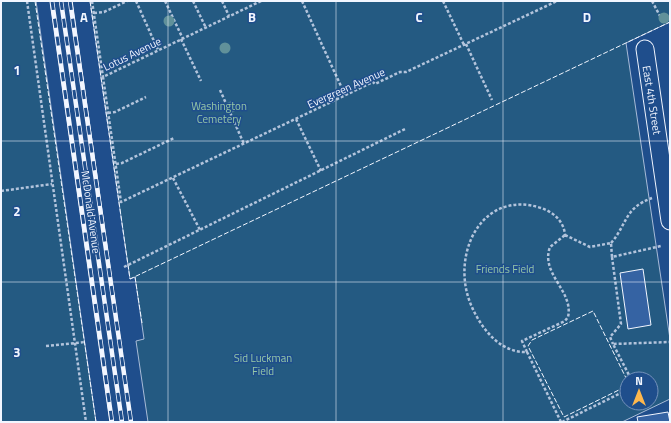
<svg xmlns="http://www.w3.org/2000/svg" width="671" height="423" font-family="'Titillium Web',sans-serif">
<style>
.green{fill:#245a82;stroke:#a8bbd7;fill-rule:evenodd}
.building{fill:#3563a3;stroke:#f2f6ff}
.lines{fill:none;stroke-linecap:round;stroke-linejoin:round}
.minor-casing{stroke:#f2f6ff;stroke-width:19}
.major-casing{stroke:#f2f6ff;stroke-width:23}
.path{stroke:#b3c4dc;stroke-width:2.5;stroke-dasharray:3 2;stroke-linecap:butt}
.minor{stroke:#1f4e8c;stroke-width:17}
.major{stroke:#1f4e8c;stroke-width:21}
.rail-casing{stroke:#f2f6ff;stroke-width:4.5}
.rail{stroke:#1f4e8c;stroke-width:3;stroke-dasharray:9;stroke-linecap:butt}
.fence{stroke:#f2f6ff;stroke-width:1;stroke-dasharray:5 2;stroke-linecap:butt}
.tree{fill:#61919a}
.grid{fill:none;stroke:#f2f6ff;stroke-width:1;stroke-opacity:0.55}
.labels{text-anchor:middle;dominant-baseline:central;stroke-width:3;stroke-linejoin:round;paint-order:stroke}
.street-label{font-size:11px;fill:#f2f6ff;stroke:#1f4e8c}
.park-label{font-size:11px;fill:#97c8a6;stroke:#1f4e8c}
.grid-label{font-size:13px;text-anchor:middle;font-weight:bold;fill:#f2f6ff;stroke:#1f4e8c;stroke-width:3;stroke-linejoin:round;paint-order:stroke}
</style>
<rect width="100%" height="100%" fill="#1f4e8c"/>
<path class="green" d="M1,1h35l60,421h-95z
M90,1h580v21l-44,21 44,296v60l-48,23h-474l-12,-81 8,-2 -9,-62 -5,2zM627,379h24v24h-24z"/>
<path class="building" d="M643,269l8,56 -23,4 -8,-56z
M651,385l6,1 -2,10 -4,-1z
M668,412l2,10h-32l-1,-5z"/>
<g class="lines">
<defs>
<path id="minor" d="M645,49l25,172"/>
<path id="major" d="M61,1l60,421"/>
</defs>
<use href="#minor" class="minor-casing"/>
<use href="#major" class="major-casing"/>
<path class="path" d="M27,1l59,421
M92,1l11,76
M136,1l22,49
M165,1l18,38
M193,1l13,27
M222,1l7,15
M261,1l-158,76 18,125 252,-120 2,2 25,-12h6l151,-71
M302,1l43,94
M443,1l21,44
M652,1l8,15
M94,13l10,-1 23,-11
M181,39l20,42
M466,44l26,56
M220,90l24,54
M108,113l7,-1 31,-15
M296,119l25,52
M116,164l6,-1 52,-25
M173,178l27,52
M1,191l51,-7
M565,235l25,12 21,-4 1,14 49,-11
M611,243c16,-18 13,-35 41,-45
M612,257l9,67 -11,13 3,7
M124,267l281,-138
M46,346l39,-4
M527,352l-5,-11 43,-20 3,-4c6,-26 -28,-43 -18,-70l15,-12
M631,379l-18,-35 57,-2
M561,422l-34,-70c-14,1 -28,-7 -37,-17 -11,-12 -19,-27 -23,-42 -12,-48 19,-103 74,-85 12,4 23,13 24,27
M562,422l65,-32"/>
<use href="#minor" class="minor"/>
<use href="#major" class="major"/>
<defs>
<path id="rail" d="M52,1l60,421
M61,1l61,421
M70,1l61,421"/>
</defs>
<use href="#rail" class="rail-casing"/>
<use href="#rail" class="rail"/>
<path class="fence" d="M35,1l61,421
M90,1l40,278 540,-257
M135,277l7,46
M627,380l-34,-69 -61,29 -4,6 36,71 63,-31"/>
</g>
<g class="tree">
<circle cx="664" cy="18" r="5.5"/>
<circle cx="169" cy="21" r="5.5"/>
<circle cx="225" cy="48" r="5.5"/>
<circle cx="231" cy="107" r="5.5"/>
</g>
<path class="grid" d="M168,1v421M336,1v421M503,1v421M1,141h669M1,282h669"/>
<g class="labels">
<g class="street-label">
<text transform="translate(132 54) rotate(-26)">Lotus Avenue</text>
<text transform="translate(346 88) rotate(-24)">Evergreen Avenue</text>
<text transform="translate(652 100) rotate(81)">East 4th Street</text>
<text transform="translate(91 212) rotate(82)">McDonald Avenue</text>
</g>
<g class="park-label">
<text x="219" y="106">Washington<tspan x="219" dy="13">Cemetery</tspan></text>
<text x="505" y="269">Friends Field</text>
<text x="263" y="358">Sid Luckman<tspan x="263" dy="13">Field</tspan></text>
</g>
</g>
<g class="grid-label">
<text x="84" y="22">A</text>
<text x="252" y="22">B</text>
<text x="419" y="22">C</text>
<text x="587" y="22">D</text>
<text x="17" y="75">1</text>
<text x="17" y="216">2</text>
<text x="17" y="357">3</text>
</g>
<rect width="671" height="423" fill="none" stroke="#f2f6ff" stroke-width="4"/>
<g transform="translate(639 391)"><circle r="19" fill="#1f4e8c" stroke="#7391ba"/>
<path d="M0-3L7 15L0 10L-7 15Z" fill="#ffb74d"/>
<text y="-6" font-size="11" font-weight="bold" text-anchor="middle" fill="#f2f6ff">N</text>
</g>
</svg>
